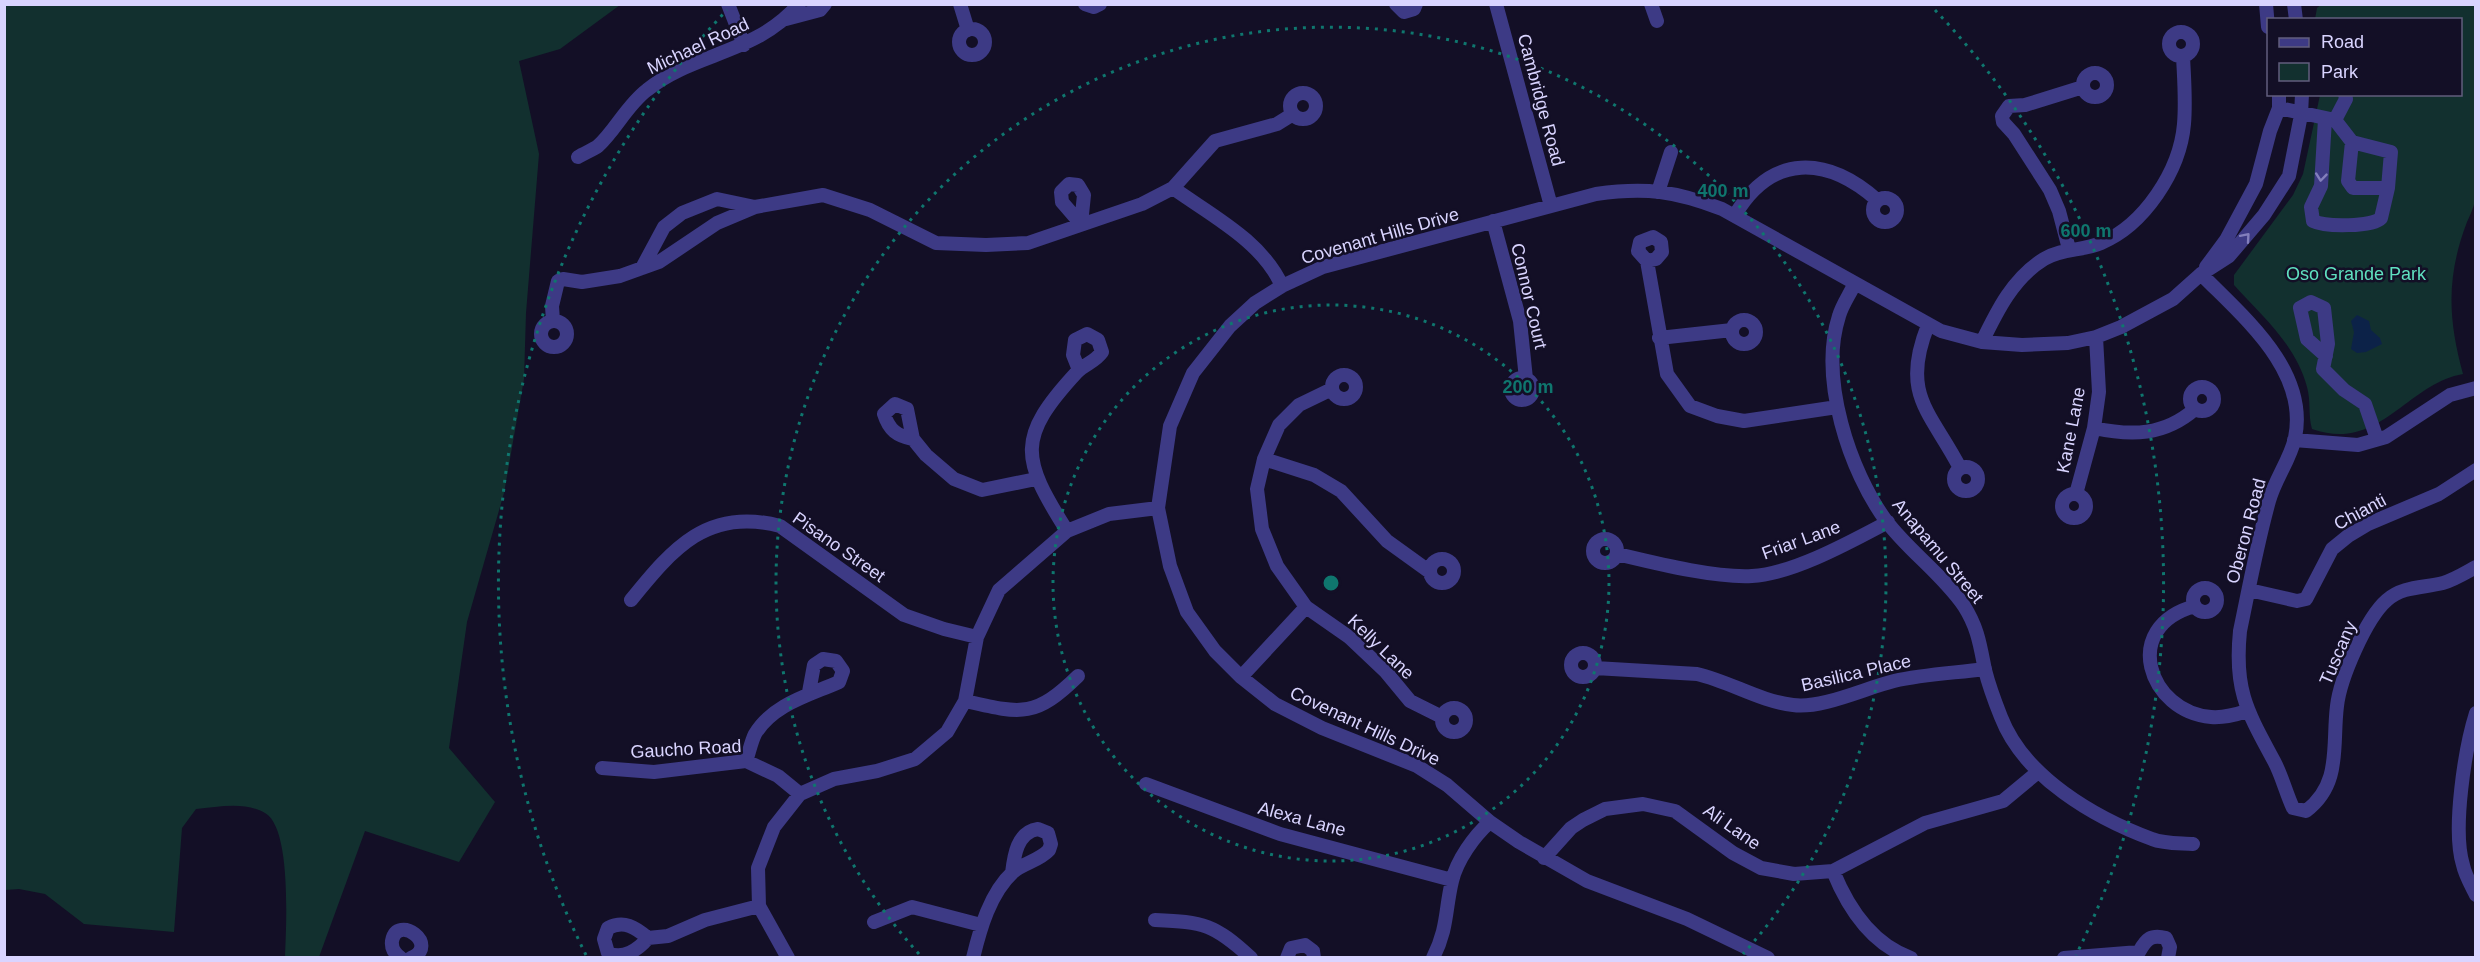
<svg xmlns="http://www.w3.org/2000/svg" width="2480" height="962" font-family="Helvetica,sans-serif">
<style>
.green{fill:#12302f}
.water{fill:#0c2248}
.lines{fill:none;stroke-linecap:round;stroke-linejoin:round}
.minor{stroke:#3d3a85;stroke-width:14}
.oneway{stroke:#837fbc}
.ring{fill:none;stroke:#0f766e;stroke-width:3;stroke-dasharray:3 6}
.labels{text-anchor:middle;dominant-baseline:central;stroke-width:5;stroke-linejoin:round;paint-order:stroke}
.street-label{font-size:18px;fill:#d9d4ff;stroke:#130f26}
.park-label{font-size:18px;fill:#5fe0c0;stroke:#130f26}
.centre{fill:#0f766e;stroke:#130f26;stroke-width:3}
.ring-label{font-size:18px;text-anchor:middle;font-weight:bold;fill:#0f766e;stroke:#130f26;stroke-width:5;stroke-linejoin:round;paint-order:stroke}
</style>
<rect width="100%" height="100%" fill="#130f26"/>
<path class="green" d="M5,4l615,1 -60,44 -41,12 20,93 -13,159 -2,66 -20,114 -37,129 -18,126 46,54 -36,60 -94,-31 -46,126h-34c1,-28 7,-129 -20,-144 -20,-12 -47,-6 -69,-4l-14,19 -8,104 -90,-8 -39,-30 -26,-5 -14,1z
M2322,4l153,1v196c-2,8 -5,14 -8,21 -21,55 -19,97 -4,152 -57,10 -83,79 -151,55 -4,-14 -1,-28 -5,-42 -11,-42 -44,-70 -73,-102v-10l59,-80 10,-21 17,-79 140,-1v-74l-145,-1 2,-11z"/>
<path class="water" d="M2357,315l12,6 2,9 9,8 2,6 -16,8 -9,1 -6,-4 3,-17 -3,-11z"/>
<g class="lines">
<path class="minor" d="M728,4l16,41
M960,4l8,26
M1085,4l9,3 6,-3
M1396,4l8,8 10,-3 2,-5
M1496,4l55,202
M1651,4l6,17
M2266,4l2,23
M2294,4l2,16
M786,19l34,-9 5,-6
M959 42a13 13 0 1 1 26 0a13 13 0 1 1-26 0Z
M2169 44a12 12 0 1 1 24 0a12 12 0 1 1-24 0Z
M2083 85a12 12 0 1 1 24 0a12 12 0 1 1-24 0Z
M1290 106a13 13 0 1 1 26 0a13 13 0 1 1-26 0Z
M2279,108l56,12 17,22 39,10 -3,36h-35l-5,-7 4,-39
M2325,119l-4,67 -10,21 2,14c12,6 60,6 68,-3l7,-30
M2335,120l11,-21 -1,-5
M578,157c6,-4 15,-7 20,-11 17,-15 29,-41 49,-56 47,-38 108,-35 152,-86
M1069,184l9,1 6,10 -3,29 -19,-22 -1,-10z
M1173,188c39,28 89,53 109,98
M1658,192l13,-40
M1873 210a12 12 0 1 1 24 0a12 12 0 1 1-24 0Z
M1735,215c37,-62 92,-59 142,-15
M1493,221l27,100 6,58
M2069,249l-10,-38 -9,-21 -36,-56 -11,-12 -1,-6 7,-10 16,-1 58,-18
M1647,261l9,-2 6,-7 -1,-10 -8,-5 -13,5 -2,9 9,10 20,113 23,32 27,10 27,5 93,-14
M2206,267l20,-27 30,-56 14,-53 9,-23v-14
M642,268l22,-41 18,-14 35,-14 38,8
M2201,274c42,43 108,96 94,164 -5,22 -20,41 -26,63 -12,43 -20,87 -29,130 -6,59 7,80 34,130 8,15 12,32 19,47l13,3c36,-27 26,-66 31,-105 3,-27 29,-88 50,-106 16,-14 36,-12 56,-17 11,-3 22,-10 33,-16
M1855,283c-5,11 -13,22 -16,33 -20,62 10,155 48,206 23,30 55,52 77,84 14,22 16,39 21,64 4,16 10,32 16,47 23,60 94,101 151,122 12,5 28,4 41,5
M1732 332a12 12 0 1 1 24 0a12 12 0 1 1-24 0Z
M553,321l-1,-15 6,-25 5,-2 19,3 38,-6 39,-14 58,-39 38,-16 68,-12 47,15 66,33 50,2 42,-2 114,-39 31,-16 42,-47 62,-17 16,-10
M541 334a13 13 0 1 1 26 0a13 13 0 1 1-26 0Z
M1928,325c-28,70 3,87 32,143
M1659,338l73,-8
M1982,342c15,-31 31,-64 62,-83 18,-11 39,-8 57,-16 43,-18 79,-72 83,-119 2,-23 0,-46 -1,-68
M2326,356l-19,-17 -7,-31 11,-6 13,6 4,36 -5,25 21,21 21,14 12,35
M1332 387a12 12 0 1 1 24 0a12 12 0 1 1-24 0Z
M1511 389a11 11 0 1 1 22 0a11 11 0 1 1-22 0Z
M2190 399a12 12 0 1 1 24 0a12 12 0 1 1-24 0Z
M1332,389l-33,16 -20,20 -15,34 -7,30 5,40 15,37 29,41 43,30 37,35 24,29 32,16
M2094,428c37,8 70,8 101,-19
M913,439c-16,-3 -24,-9 -29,-25l11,-10 12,5 6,30 13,16 28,24 28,11 54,-11
M2294,440l64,5 28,-8 64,-42 26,-7
M1264,459l50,16 27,16 46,50 43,31
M1954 479a12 12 0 1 1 24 0a12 12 0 1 1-24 0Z
M2076,494l18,-66 5,-36 -3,-55
M2062 506a12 12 0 1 1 24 0a12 12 0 1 1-24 0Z
M1067,531c-46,-73 -51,-93 10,-159 8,-8 18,-10 25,-20l-4,-12 -11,-6 -12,6 -2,15 6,15
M1593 551a12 12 0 1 1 24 0a12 12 0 1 1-24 0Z
M1617,554c38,9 97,24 135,22 41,-2 100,-35 136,-54
M1430 571a12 12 0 1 1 24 0a12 12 0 1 1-24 0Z
M2193 600a12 12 0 1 1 24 0a12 12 0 1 1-24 0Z
M2249,590l48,11 9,-2 26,-50 16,-13 20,-12 71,-30 37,-24
M631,600c42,-52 77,-93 149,-74l124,89 40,14 33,8
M2195,606c-76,21 -46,106 16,111 12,1 24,-2 36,-6
M1571 665a12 12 0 1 1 24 0a12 12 0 1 1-24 0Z
M1595,668l102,6c34,8 62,27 96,31 29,4 72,-17 101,-24 30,-7 61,-8 91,-12
M1241,677l65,-70
M965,701c57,13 70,17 113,-25
M1442 720a12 12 0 1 1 24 0a12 12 0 1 1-24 0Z
M2476,713c-11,35 -24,117 -13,152 2,10 8,20 13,30
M746,761c3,-8 5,-19 9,-27 18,-30 55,-39 84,-52l4,-11 -7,-10 -13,-2 -9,6 -5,27
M602,768l52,4 92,-11 32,15 22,18
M1146,784l134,50 172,46
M1544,858l27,-30 12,-8 22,-11 38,-5 32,7 58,42 28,15 33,6 39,-3 92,-48 78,-22 35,-29
M1833,871c15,37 38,73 78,87
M1155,920c49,2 59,4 96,38
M874,922l38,-15 69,18
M648,938c-10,12 -25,22 -40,15l-4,-14 4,-11c16,-8 27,-1 40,10l20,-2 37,-16 54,-14
M401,958c-6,-4 -10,-9 -9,-17 5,-28 49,4 19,17
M788,958l-29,-52 -1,-38 16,-41 26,-33 34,-15 43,-8 38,-12 32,-27 18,-31 12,-64 22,-47 68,-59 42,-17 49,-6
M973,958c7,-29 17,-65 40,-86 10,-9 26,-11 36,-22l2,-6 -3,-11 -10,-4c-21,3 -24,27 -26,44
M1287,958l4,-10 14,-3 8,6 1,7
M1433,958c15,-30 12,-48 19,-77 5,-21 22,-45 38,-59
M1768,958l-81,-39 -100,-38 -68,-39 -29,-20 -43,-37 -30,-19 -95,-38 -47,-24 -34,-27 -26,-26 -28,-39 -17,-46 -12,-58 12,-82 23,-53 37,-47 25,-23 27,-17 41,-19 273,-73c50,-7 79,-3 126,15l219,122 41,11 40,3 46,-2 28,-6 25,-10 52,-28 28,-25 28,-18 35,-41 25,-39 12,-61 1,-21
M2064,958l75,-6c7,-13 12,-18 27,-14l4,9 -2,11"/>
</g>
<defs><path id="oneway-chevron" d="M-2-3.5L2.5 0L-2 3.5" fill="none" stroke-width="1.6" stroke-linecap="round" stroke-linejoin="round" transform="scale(1.5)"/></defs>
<g class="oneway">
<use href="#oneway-chevron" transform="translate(2321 177) rotate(96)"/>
<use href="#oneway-chevron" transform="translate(2246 237) rotate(-49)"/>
</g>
<g class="ring">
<circle cx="1331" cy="583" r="278"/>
<path d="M919 954A555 555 0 1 1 1743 954"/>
<path d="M586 955A833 833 0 0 1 727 10M1935 10A833 833 0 0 1 2076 955"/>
</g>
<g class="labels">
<g class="street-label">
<text transform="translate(698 46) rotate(-25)">Michael Road</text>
<text transform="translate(1541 100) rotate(75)">Cambridge Road</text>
<text transform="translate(1380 236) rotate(-16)">Covenant Hills Drive</text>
<text transform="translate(1529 296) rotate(77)">Connor Court</text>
<text transform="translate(2071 430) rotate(-79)">Kane Lane</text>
<text transform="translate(2360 512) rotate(-28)">Chianti</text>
<text transform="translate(2246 531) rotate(-75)">Oberon Road</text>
<text transform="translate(1801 540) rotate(-20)">Friar Lane</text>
<text transform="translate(839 547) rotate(35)">Pisano Street</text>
<text transform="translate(1938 551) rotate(50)">Anapamu Street</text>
<text transform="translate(1381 647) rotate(44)">Kelly Lane</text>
<text transform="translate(2338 653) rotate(-67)">Tuscany</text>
<text transform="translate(1856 673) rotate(-13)">Basilica Place</text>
<text transform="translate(1365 726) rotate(25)">Covenant Hills Drive</text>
<text transform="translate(686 749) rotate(-3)">Gaucho Road</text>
<text transform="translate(1302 819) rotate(15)">Alexa Lane</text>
<text transform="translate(1732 827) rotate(35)">Ali Lane</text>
</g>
<g class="park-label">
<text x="2356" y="274">Oso Grande Park</text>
</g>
</g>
<circle cx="1331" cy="583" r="9" class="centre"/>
<g class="ring-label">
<text x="1723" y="197">400 m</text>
<text x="2086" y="237">600 m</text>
<text x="1528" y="393">200 m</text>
</g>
<rect width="2480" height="962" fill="none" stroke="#d9d4ff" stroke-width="12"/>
<rect x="2267" y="18" width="195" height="78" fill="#130f26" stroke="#625e7d" stroke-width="1.5"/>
<rect x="2279" y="38" width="30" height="9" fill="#3d3a85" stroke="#625e7d" stroke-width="1.5"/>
<text x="2321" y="48" font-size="18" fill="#d9d4ff">Road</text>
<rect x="2279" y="63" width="30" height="18" fill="#12302f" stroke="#625e7d" stroke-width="1.5"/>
<text x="2321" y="78" font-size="18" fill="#d9d4ff">Park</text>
</svg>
